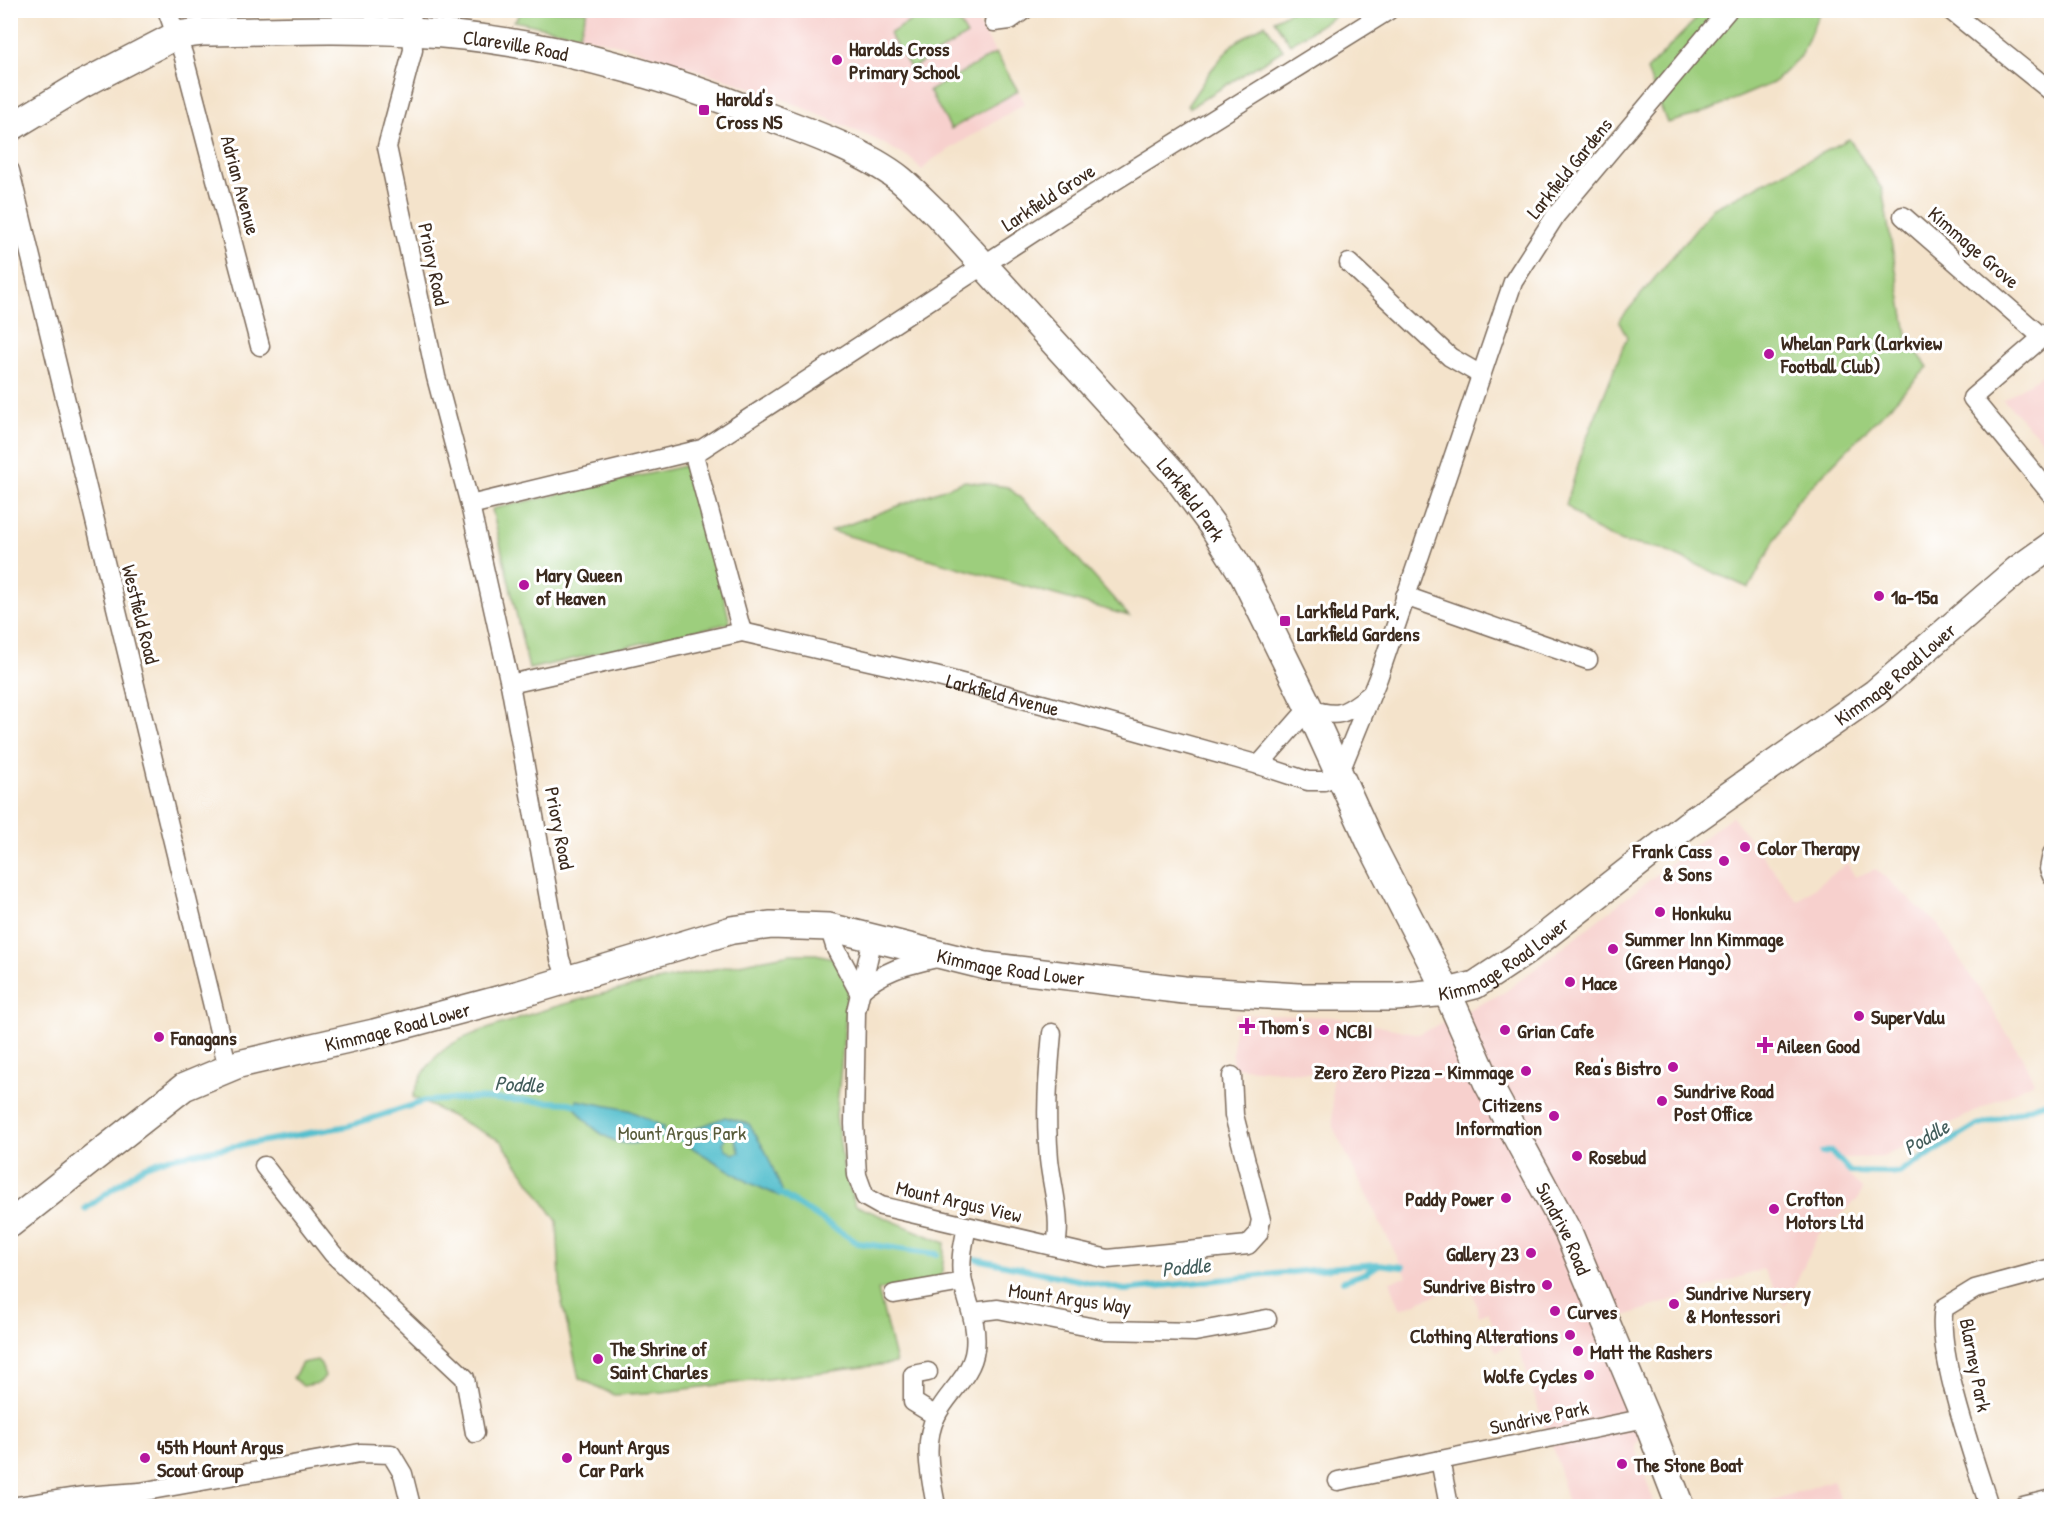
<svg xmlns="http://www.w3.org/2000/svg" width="2062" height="1517" font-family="'Patrick Hand',sans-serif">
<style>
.built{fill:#f7d0cd}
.green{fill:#9dce7d;stroke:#6c7c4e;stroke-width:1.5}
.water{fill:#54bfce;stroke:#487476;stroke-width:1.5;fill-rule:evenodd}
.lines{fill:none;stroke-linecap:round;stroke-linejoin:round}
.stream{stroke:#54bfce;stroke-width:6}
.street-casing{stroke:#7c6b5b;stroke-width:21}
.secondary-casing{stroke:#7c6b5b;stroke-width:30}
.street{stroke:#fff;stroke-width:18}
.secondary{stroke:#fff;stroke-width:27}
.poi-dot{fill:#b5179e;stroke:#fff;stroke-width:2}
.labels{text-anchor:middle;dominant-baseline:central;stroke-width:6;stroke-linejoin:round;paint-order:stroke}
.street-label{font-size:20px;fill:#3b2a1e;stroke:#fff}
.poi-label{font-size:20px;font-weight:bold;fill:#3b2a1e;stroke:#fff;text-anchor:start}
.park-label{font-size:20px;fill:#585b3a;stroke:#fff}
.water-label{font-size:21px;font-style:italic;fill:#445e5c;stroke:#fff}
</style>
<rect width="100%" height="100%" fill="#fff"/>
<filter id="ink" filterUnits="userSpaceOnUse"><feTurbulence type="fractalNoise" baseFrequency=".0167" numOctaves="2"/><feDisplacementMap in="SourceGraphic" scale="12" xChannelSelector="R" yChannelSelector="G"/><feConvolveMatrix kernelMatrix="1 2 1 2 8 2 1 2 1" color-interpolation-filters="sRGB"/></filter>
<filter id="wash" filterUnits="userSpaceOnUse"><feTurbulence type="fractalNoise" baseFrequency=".008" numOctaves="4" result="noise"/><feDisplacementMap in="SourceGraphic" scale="24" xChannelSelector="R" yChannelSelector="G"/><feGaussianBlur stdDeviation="1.35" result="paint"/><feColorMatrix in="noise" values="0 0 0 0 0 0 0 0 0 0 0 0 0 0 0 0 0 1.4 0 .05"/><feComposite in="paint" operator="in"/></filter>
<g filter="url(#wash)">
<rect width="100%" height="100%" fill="#f4e3cb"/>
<path class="built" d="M523,10l448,1 54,92 -93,57 -10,10 -12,-12 -33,-18 -103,-45 -150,-49 -110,-25z
M2051,369v80l-48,-49z
M1732,816l65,85 50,-38 8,14 21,-8 62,56 83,130 13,27 -151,75 -41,1 -13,-3 33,34 -4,10 -40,36 -33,71 -22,-37 -156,53 39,96 -11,28 20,60h-87l-12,-51 -15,-38 -24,-76 -21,10 -5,-11 6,-4 -9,-24 -9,4 -9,-34 -70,27 -10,-28 17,-4 -74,-150 -1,-52 -100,-8 3,-53 98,3 86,17 86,-42z
M1833,1480l9,26h-86z"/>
<path class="green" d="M952,10l15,25 -56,34 -22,-35 38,-23z
M523,11v-1l64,1 -8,24 -65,-14z
M1291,11v-1l52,1 -53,33 -16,-24z
M1704,11h116l-19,45 -28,27 -76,32 -30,8 -20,-53z
M1265,24l18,26 -94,58 -2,-2 25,-37 21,-25z
M996,53l22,38 -67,38 -22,-38z
M1849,139l33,50 26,151 20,27 -133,136 -46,85 -88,-39 -39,-7 -31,-15 -25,-22 18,-60 43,-108 -8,-16 93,-112z
M693,464l37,159 -201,46 -37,-160z
M965,481l43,6 30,27 91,102 -298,-85z
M791,954h25l25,6 8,25 -13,131 8,55 11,34 90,38 -4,38 -63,9 18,73 -234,29 -48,3 -35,-17 -18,-80 -4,-77 -56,-80 -88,-44c6,-19 16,-36 32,-48 16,-13 52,-23 71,-30 90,-30 182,-47 275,-65z
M317,1360l4,4 4,12 -6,7 -16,3 -10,-8 9,-15z"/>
<path class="water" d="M577,1100l52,10 35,17c-3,6 -9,8 -14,11 -29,17 -59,-8 -75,-31z
M725,1117l24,7 16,26 17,40 -3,6 -29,-13 -66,-40 3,-11zM726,1136l8,1 6,15 -7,2 -7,-5 -3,-6z"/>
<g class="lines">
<path class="stream" d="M649,1133l43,7
M1822,1153l9,-2 19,21 49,1 75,-46 78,-27
M775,1190l83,53 79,11
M85,1209l58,-42 25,-9 180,-32 77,-25 51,-3 93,5 12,3
M976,1259l149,31 224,-24 29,-2 25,3
M1343,1281l23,-8 12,-8"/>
</g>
</g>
<g filter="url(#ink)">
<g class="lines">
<defs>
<g id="street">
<path d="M167,10l16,44 77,292"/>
<path d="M411,10l2,40 -26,97 49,230 34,128 40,179 50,275 7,20"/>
<path d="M1950,10l102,82"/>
<path d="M994,22l16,-2 14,-10"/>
<path d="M10,171l218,897"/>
<path d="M1903,216l139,121"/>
<path d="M1349,263l101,94 31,18"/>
<path d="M2052,329l-80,69 80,97"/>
<path d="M693,451l49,181"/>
<path d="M470,505l232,-56 358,-234 329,-205"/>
<path d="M1405,596l183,64"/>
<path id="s1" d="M510,684l232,-52 193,44 114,30 210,59 49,16h16l15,-7 39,-96 135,-396 43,-67 172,-205"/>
<path d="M1259,765l50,-57c30,12 37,5 62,-14"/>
<path d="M2052,854l-3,15 3,7"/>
<path d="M829,927l7,22 23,43"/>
<path d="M873,938l-17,73 -2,113 3,51 8,22 16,9 227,53 140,-14 10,-11 3,-14 -27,-105 -2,-39"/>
<path d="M859,992c25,-23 49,-27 82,-35"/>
<path d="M1052,1033c-4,44 -7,81 -3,126 3,29 13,58 7,87"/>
<path d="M264,1166l69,88 132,124 10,55"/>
<path d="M894,1294l69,-12"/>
<path d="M973,1312l25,-3 107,21 90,2 72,-13"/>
<path d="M928,1372l-15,3v27l23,14"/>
<path d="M1440,1460l9,46"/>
<path d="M1338,1481l308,-63"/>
<path d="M18,1506l66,-10 56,-4 220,-39 31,1 12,20 8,32"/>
<path d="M936,1506c-5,-28 -14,-62 0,-90 11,-23 36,-40 39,-67 3,-25 -7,-44 -12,-67 -4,-18 0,-37 4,-55"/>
<path d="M1989,1506c-14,-45 -54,-156 -45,-198l31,-19 77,-21"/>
<path d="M2023,1506l29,-7"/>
</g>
<g id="secondary">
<path id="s2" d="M10,128l71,-43 96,-50 25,-3c70,-1 139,-4 209,0 118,5 237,38 347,81 43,16 107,38 143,67 13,11 24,23 36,34l238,261 37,50 32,51 65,132 62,136 76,148 40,90 82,152 77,184 34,88"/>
<path id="s3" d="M10,1224l174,-137 55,-23 135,-31 146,-39 212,-64 39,-5 58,2 157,39 198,24 114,7h97l52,-5 28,-7 50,-33 162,-127 188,-132 142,-123 35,-25"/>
</g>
</defs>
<use href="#street" class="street-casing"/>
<use href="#secondary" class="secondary-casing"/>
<use href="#street" class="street"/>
<use href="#secondary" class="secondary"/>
</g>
</g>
<g class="poi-dot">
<circle cx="837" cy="60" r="6"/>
<rect x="698" y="104" width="12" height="12" rx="3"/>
<circle cx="1769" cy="354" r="6"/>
<circle cx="524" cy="585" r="6"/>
<circle cx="1879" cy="596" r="6"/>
<rect x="1279" y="615" width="12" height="12" rx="3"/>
<circle cx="1745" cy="847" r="6"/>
<circle cx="1724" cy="861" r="6"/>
<circle cx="1660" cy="912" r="6"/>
<circle cx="1613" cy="949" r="6"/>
<circle cx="1570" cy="982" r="6"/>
<circle cx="1859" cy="1016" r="6"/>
<path d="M1244 1017h6v6h6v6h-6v6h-6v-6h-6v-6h6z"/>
<circle cx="1324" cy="1030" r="6"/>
<circle cx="1505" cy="1030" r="6"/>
<circle cx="159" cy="1037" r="6"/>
<path d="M1762 1036h6v6h6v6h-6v6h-6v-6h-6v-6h6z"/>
<circle cx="1673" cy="1067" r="6"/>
<circle cx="1526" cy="1071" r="6"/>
<circle cx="1662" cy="1101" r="6"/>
<circle cx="1554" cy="1116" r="6"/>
<circle cx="1577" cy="1156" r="6"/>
<circle cx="1506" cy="1198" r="6"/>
<circle cx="1774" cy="1209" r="6"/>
<circle cx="1531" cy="1253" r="6"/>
<circle cx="1547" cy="1285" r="6"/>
<circle cx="1674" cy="1304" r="6"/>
<circle cx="1555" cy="1311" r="6"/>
<circle cx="1570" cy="1335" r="6"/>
<circle cx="1578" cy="1351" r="6"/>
<circle cx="598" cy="1359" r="6"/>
<circle cx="1589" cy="1375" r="6"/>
<circle cx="145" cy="1458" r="6"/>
<circle cx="567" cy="1458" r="6"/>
<circle cx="1622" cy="1464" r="6"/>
</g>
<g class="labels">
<g class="street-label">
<text stroke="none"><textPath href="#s2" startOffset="531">Clareville Road</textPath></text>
<text transform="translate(1569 168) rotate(-51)">Larkfield Gardens</text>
<text transform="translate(241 185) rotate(75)">Adrian Avenue</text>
<text transform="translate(1048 197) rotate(-33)">Larkfield Grove</text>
<text transform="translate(1974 247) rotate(41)">Kimmage Grove</text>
<text transform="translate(434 264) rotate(78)">Priory Road</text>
<text stroke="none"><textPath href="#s2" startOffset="1374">Larkfield Park</textPath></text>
<text transform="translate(141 614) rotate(76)">Westfield Road</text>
<text stroke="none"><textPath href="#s3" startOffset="2066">Kimmage Road Lower</textPath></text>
<text stroke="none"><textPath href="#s1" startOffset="506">Larkfield Avenue</textPath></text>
<text transform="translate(560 828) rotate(79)">Priory Road</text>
<text stroke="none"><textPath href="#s3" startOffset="1580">Kimmage Road Lower</textPath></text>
<text stroke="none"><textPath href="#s3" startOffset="1076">Kimmage Road Lower</textPath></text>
<text stroke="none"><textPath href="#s3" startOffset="444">Kimmage Road Lower</textPath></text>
<text transform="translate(959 1201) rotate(13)">Mount Argus View</text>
<text stroke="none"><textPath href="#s2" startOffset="2194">Sundrive Road</textPath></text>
<text transform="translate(1070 1298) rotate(8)">Mount Argus Way</text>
<text transform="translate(1976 1365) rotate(79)">Blarney Park</text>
<text transform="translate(1539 1417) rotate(-12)">Sundrive Park</text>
</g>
<g class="poi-label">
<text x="849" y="48">Harolds Cross<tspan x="849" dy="23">Primary School</tspan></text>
<text x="716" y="98">Harold's<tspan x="716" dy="23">Cross NS</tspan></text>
<text x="1781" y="342">Whelan Park (Larkview<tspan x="1781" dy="23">Football Club)</tspan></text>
<text x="536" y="574">Mary Queen<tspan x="536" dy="23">of Heaven</tspan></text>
<text x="1891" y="596">1a-15a</text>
<text x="1297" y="610">Larkfield Park,<tspan x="1297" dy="23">Larkfield Gardens</tspan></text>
<text x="1757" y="847">Color Therapy</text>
<text x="1712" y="850" text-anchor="end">Frank Cass<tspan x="1712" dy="23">&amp; Sons</tspan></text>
<text x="1672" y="912">Honkuku</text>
<text x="1625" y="938">Summer Inn Kimmage<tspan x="1625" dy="23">(Green Mango)</tspan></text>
<text x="1582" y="982">Mace</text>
<text x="1871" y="1016">SuperValu</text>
<text x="1259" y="1026">Thom's</text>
<text x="1336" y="1030">NCBI</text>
<text x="1517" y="1030">Grian Cafe</text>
<text x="171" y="1037">Fanagans</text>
<text x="1777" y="1045">Aileen Good</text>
<text x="1661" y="1067" text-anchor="end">Rea's Bistro</text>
<text x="1514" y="1071" text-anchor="end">Zero Zero Pizza - Kimmage</text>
<text x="1674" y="1090">Sundrive Road<tspan x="1674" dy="23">Post Office</tspan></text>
<text x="1542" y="1104" text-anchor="end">Citizens<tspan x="1542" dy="23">Information</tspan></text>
<text x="1589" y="1156">Rosebud</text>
<text x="1494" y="1198" text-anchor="end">Paddy Power</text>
<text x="1786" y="1198">Crofton<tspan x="1786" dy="23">Motors Ltd</tspan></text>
<text x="1519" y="1253" text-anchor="end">Gallery 23</text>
<text x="1535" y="1285" text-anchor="end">Sundrive Bistro</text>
<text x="1686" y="1292">Sundrive Nursery<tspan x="1686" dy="23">&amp; Montessori</tspan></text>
<text x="1567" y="1311">Curves</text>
<text x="1558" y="1335" text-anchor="end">Clothing Alterations</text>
<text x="610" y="1348">The Shrine of<tspan x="610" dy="23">Saint Charles</tspan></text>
<text x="1590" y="1351">Matt the Rashers</text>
<text x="1577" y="1375" text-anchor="end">Wolfe Cycles</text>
<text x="157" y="1446">45th Mount Argus<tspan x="157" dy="23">Scout Group</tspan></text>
<text x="579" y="1446">Mount Argus<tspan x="579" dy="23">Car Park</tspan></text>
<text x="1634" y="1464">The Stone Boat</text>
</g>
<g class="park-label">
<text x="682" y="1132">Mount Argus Park</text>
</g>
<g class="water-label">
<text transform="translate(519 1084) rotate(3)">Poddle</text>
<text transform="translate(1926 1137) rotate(-31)">Poddle</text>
<text transform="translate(1186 1267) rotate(-6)">Poddle</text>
</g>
</g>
<rect width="2062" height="1517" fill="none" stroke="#fff" stroke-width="36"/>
</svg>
